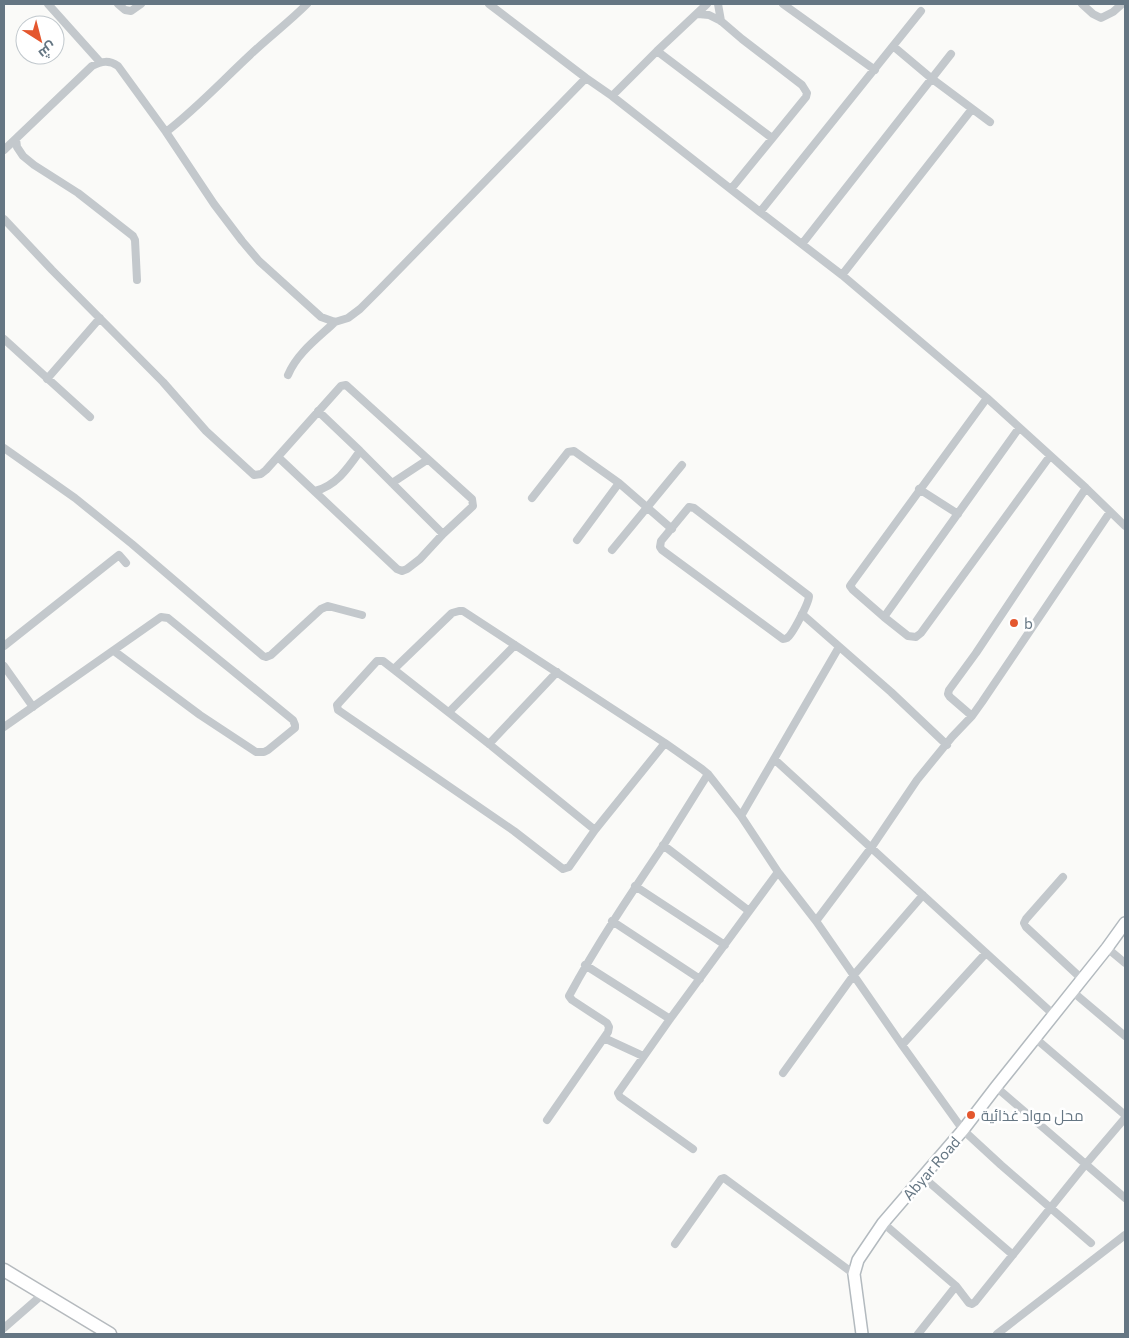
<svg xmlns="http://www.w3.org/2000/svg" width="1129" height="1338" font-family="Commissioner,Cairo,sans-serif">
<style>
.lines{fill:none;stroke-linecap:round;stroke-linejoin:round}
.secondary-casing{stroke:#b3babf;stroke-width:14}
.primary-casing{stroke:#b5babe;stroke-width:15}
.street{stroke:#c3c8cc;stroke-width:8}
.secondary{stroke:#fff;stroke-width:11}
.primary{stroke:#fff;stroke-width:12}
.poi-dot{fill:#e4572e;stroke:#fff;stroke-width:2}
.labels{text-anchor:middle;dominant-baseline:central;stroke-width:5;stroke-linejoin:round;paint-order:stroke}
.poi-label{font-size:15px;fill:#657683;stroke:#fff;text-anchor:start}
.street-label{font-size:15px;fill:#657683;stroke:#fff}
</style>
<rect width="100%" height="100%" fill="#fafaf8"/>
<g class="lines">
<defs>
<path id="secondary" d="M862,1334l-8,-60 4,-14 25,-37 80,-93 33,-43 111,-139 18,-25"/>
<path id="primary" d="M4,1270l106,64"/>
</defs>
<use href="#secondary" class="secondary-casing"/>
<use href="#primary" class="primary-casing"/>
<path class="street" d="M48,4l52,58
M118,4l7,6 6,1 10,-7
M489,4l97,74 26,18 148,116 82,63 145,123 99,90 39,38
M718,4l3,17
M783,4l92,66
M1082,4l11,10 8,4 12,-6 9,-8
M698,14l11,1 12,6 21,18 60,46 5,8 -1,4 -75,92
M893,46l38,32 59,44
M657,51l115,87
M612,96l45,-45 50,-47
M166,132c30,-23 56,-51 84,-77 19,-18 39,-33 57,-51
M16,139l1,8 6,9 11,9 44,28 55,43 2,4 2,40
M4,150l88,-84c10,-5 17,-6 26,0l48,66 48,72 28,37 17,20 62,56 14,5 13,-4 12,-9 19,-19 207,-212
M760,212l161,-201
M4,219l48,51 111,112 43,49 48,44 7,-1 5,-4 75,-84 5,-1 126,114 1,7 -30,28 -23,25 -13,10 -5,2 -5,-2 -119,-112
M802,244l149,-190
M842,275l130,-166
M4,339l86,78
M288,375c9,-22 30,-37 47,-53
M47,379l53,-61
M987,398l-135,185 -2,3 3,4 31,27 24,19 8,1 5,-4 129,-177
M318,411l42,40 83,83
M4,448l71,50 57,46 131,112 3,1 5,-2 50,-46 7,-3 34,9
M392,483l35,-23
M919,489l39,25
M315,491c21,-5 33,-23 45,-40
M532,498l36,-46 6,-1 45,32 53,46
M689,507l5,1 115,88c0,7 -17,39 -22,42 -2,1 -3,1 -4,1l-121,-89 -2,-3 1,-6z
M577,540l42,-57
M612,550l70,-85
M802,614l89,78 56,53
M884,617l135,-189
M4,646l115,-91 7,8
M4,666l29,41
M394,669l58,-56 7,-2h4l202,132 37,26 6,5 33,42 37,56 38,49 86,124 61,85 38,35 90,78
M449,712l66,-67
M972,716l-22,-19 -2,-3 1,-4 27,-37 110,-165
M4,727l157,-110 7,1 125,102 2,5v3l-27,22 -4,2h-8l-56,-37 -86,-64
M489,744l68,-72
M774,759l280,256
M741,816l98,-169
M595,830l-106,-86 -106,-83h-6l-40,44 1,5 176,121 49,38 6,-2 26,-37 70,-87
M663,845l86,66
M1063,877l-37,42 -2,4 2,4 57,53
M635,886l90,59
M612,921l88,58
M816,921l55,-73 46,-68 35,-43 20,-21 10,-14 128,-190
M1107,948l18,15
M585,965l85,54
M1073,992l52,44
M604,1038l39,18
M1035,1038l90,77
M902,1045l84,-92
M783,1073l70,-97 70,-81
M996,1087l129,111
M547,1120l61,-88 1,-5 -2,-4 -35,-23 -3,-4c28,-52 61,-101 94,-150 15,-24 30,-48 45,-72
M693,1149l-73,-52 -2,-4 52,-74 108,-147
M923,1177l90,78
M883,1223l73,63 13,17 3,1 3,-2 110,-137 40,-47
M675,1244l46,-65 3,-1 130,96
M4,1328l39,-34
M918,1334l38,-48
M997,1334l128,-99"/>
<use href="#secondary" class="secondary"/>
<use href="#primary" class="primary"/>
</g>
<g class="poi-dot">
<circle cx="1014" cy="623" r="5"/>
<circle cx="971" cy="1115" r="5"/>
</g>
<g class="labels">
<g class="poi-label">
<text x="1024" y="623">b</text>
<text x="981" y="1115">محل مواد غذائية</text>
</g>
<g class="street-label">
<text transform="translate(931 1168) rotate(-49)">Abyar Road</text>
</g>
</g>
<rect width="1129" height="1338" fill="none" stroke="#657683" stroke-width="10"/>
<g transform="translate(40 40) rotate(144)"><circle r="24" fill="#ffffff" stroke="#c1c8cd"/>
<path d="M0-4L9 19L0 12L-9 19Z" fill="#e4572e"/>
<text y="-8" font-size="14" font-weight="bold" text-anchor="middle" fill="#657683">ش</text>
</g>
</svg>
